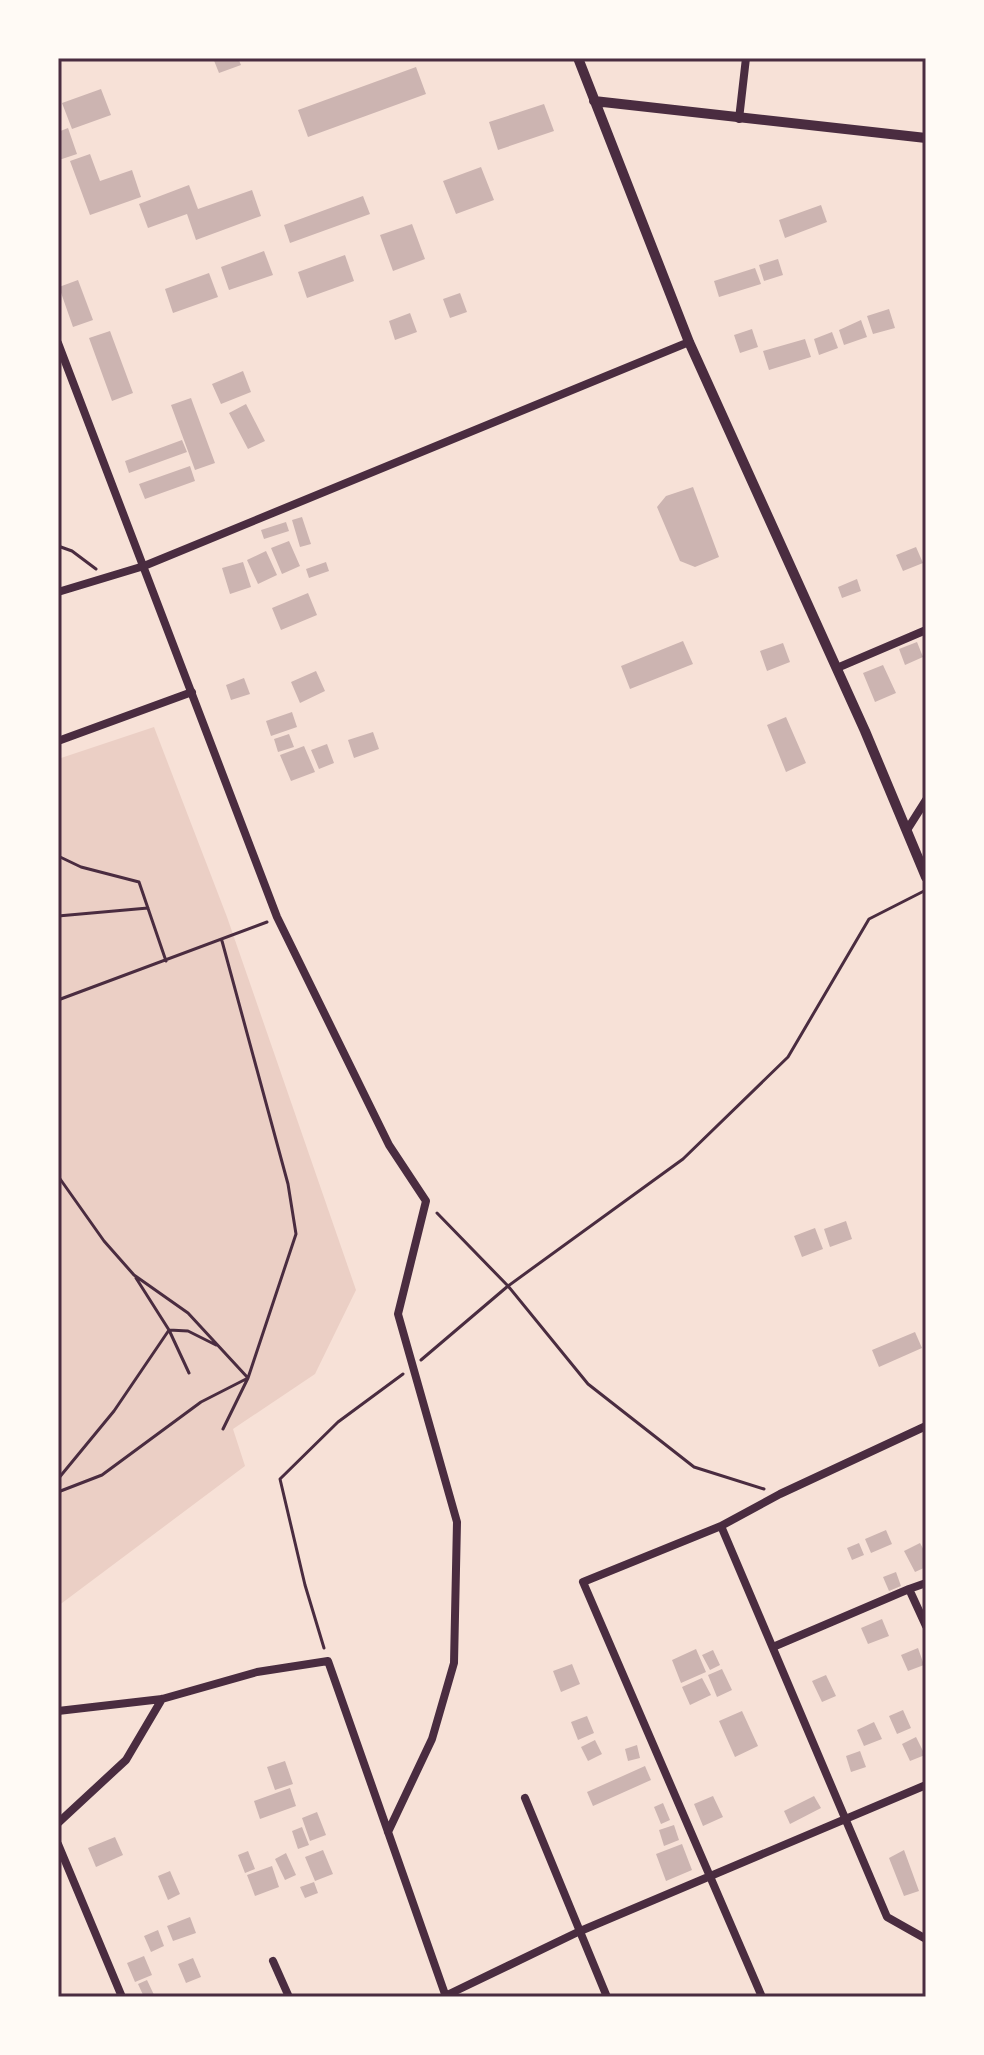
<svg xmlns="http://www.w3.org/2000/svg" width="984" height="2055" font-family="Literata,serif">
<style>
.green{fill:#ebcfc5}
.building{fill:#ccb4b1}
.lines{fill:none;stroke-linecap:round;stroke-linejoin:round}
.path{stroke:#4a2c40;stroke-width:3}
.minor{stroke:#4a2c40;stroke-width:8}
.tertiary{stroke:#4a2c40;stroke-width:10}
.neatline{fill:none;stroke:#4a2c40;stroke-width:3}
</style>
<rect width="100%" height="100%" fill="#f7e1d7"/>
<path class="green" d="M154,727l73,190 129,373 -41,84 -82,55 12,37 -187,140v-847z"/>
<path class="building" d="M213,58h25l3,7 -22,8z
M416,67l10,27 -118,43 -10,-27z
M101,89l10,26 -39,14 -10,-26z
M544,104l10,27 -56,19 -9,-28z
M68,128l9,26 -18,6 -1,-28z
M90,154l10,27 32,-11 9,27 -51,18 -20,-54z
M481,167l13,33 -38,14 -13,-33z
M189,185l9,24 54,-19 9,26 -65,24 -9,-26 -39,14 -9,-24z
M363,196l7,18 -80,29 -6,-18z
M821,205l6,17 -42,16 -6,-18z
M412,224l13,35 -32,12 -13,-36z
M264,251l9,24 -44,15 -8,-23z
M345,255l9,26 -47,17 -9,-26z
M778,259l5,16 -19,6 -5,-16z
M755,268l6,16 -42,13 -5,-16z
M209,273l9,24 -45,16 -8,-24z
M78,280l15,40 -20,7 -14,-40z
M460,293l7,19 -17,6 -7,-19z
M889,309l6,19 -22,6 -6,-18z
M410,313l7,19 -22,8 -6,-19z
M861,320l6,17 -23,8 -5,-15z
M752,329l6,18 -18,6 -6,-18z
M110,331l23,62 -21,8 -23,-63z
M832,332l6,16 -19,7 -5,-16z
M805,339l6,18 -42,13 -6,-19z
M243,371l8,21 -30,12 -9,-20z
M191,398l24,65 -20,7 -24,-65z
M246,404l19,37 -17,8 -19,-36z
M182,440l5,12 -58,21 -4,-12z
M190,466l5,15 -50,18 -6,-15z
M693,487l26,70 -24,10 -15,-6 -23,-54 9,-11z
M302,517l9,27 -11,3 -8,-27z
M286,522l3,9 -25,8 -3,-9z
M289,541l11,25 -18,8 -11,-26z
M916,547l7,16 -20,8 -7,-16z
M266,551l11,24 -19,9 -11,-24z
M243,562l8,25 -21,7 -8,-26z
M326,562l3,9 -20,7 -3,-9z
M857,579l4,12 -19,7 -4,-11z
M308,593l9,22 -36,15 -9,-22z
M683,641l10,23 -63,25 -9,-23z
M917,642l6,15 -18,8 -6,-16z
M783,643l7,19 -23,9 -7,-20z
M883,665l13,28 -21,9 -12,-29z
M316,671l9,20 -25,12 -9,-21z
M244,678l6,16 -19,6 -5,-15z
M292,712l5,15 -26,9 -5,-15z
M786,717l20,46 -20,9 -19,-47z
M373,732l6,17 -25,9 -6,-18z
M289,734l5,13 -16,5 -4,-13z
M327,744l7,19 -15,6 -8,-19z
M304,746l11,26 -24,9 -11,-26z
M846,1221l6,18 -22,8 -6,-18z
M815,1228l8,21 -21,8 -8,-21z
M915,1332l7,16 -43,19 -7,-17z
M886,1530l6,14 -21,9 -6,-14z
M859,1543l5,12 -12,5 -5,-12z
M920,1543l6,11v13l-11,5 -11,-21z
M896,1572l5,14 -12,5 -6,-14z
M882,1619l7,17 -21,8 -7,-16z
M918,1648l6,17 -16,6 -7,-16z
M696,1649l10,23 -25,11 -9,-23z
M713,1650l7,15 -10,5 -8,-15z
M572,1664l8,20 -19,8 -8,-21z
M722,1669l10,21 -15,7 -9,-22z
M826,1675l10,21 -14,6 -10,-21z
M702,1678l9,17 -21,10 -8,-18z
M903,1710l8,18 -14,6 -8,-18z
M742,1711l16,35 -23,11 -16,-36z
M587,1716l7,17 -16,7 -7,-18z
M874,1722l8,17 -18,7 -7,-16z
M916,1737l9,18 -15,6 -8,-17z
M595,1740l7,14 -14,7 -7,-14z
M637,1745l3,13 -12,3 -3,-12z
M860,1751l6,16 -15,5 -5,-16z
M285,1761l8,23 -18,6 -8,-23z
M645,1766l6,14 -58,26 -6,-14z
M290,1788l6,18 -36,13 -6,-18z
M713,1796l10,21 -20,9 -9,-22z
M814,1796l7,12 -31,16 -6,-13z
M663,1803l7,17 -9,4 -7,-17z
M317,1812l9,23 -16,6 -8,-23z
M674,1825l5,15 -15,6 -5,-16z
M302,1827l7,18 -11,4 -6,-18z
M115,1837l8,18 -27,12 -8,-19z
M682,1844l10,26 -26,11 -10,-27z
M323,1850l10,24 -18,7 -10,-24z
M904,1850l15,41 -15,5 -15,-38z
M248,1851l7,18 -10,4 -7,-18z
M286,1853l10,22 -11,5 -10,-21z
M272,1866l7,21 -24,9 -8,-21z
M170,1871l10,23 -12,6 -10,-24z
M314,1882l4,11 -13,5 -5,-11z
M190,1917l6,16 -23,8 -6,-15z
M158,1930l6,16 -13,6 -7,-16z
M144,1956l8,19 -17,7 -8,-19z
M193,1958l8,19 -15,6 -8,-19z
M147,1980l8,17h-11l-6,-13z"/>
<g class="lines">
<path class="path" d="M58,546l14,5 24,18
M58,856l23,11 58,15 27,79
M58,916l90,-8
M222,941l66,243 8,50 -48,144 -25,51
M58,1000l209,-78
M58,1176l46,65 30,34 54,38 60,65 -47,24 -99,73 -44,17
M437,1213l71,73 80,98 106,83 70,22
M136,1278l33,52 20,43
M421,1360l87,-74 175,-127 105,-102 81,-138 57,-29
M58,1479l56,-68 55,-81 19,1 28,14
M324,1648l-19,-63 -25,-106 58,-57 65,-48"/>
<path class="minor" d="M739,119l7,-61
M58,343l219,574 112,228 37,56 -28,113 59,208 -3,141 -22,76 -44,93
M58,592l86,-26 545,-224
M837,668l89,-38
M58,741l134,-49
M907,830l19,-30
M721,1526l166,391 39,22
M926,1583l-17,6 17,37
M773,1647l136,-58
M58,1711l104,-12 95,-27 71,-11 118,336
M525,1798l82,199
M58,1823l68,-63 36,-61
M58,1844l64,153
M273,1961l16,36
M443,1997l135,-65 348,-147
M762,1997l-179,-415 138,-56 59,-32 146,-68"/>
<path class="tertiary" d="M578,58l111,284 176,389 61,146
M594,101l332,37"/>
</g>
<rect width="984" height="2055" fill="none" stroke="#fffaf5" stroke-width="120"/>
<rect x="60" y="60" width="864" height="1935" class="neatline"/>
</svg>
